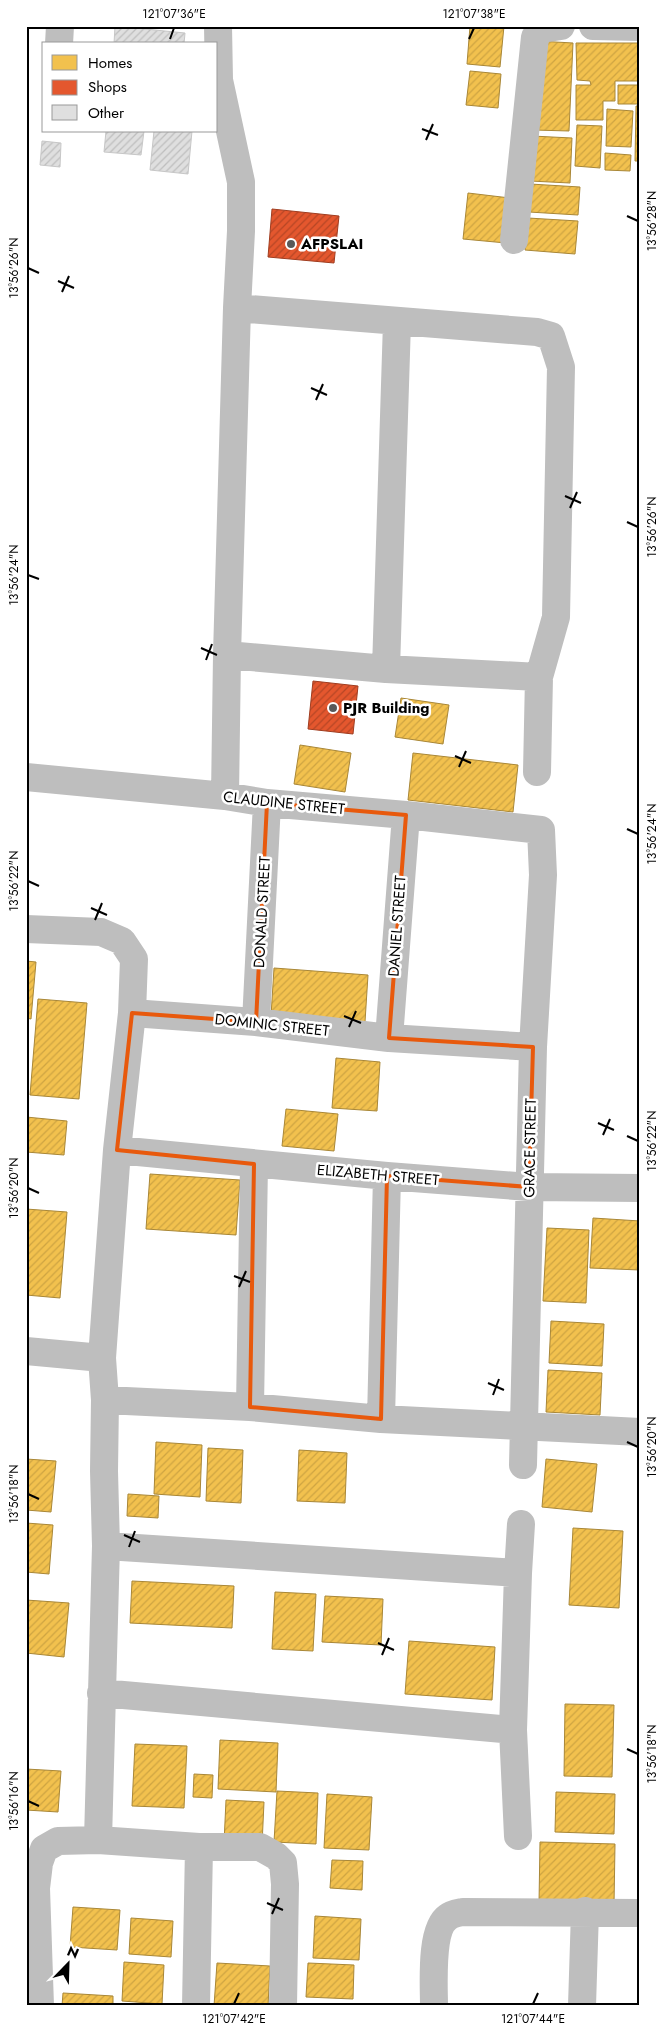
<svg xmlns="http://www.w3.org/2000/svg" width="666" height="2032" font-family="Jost,sans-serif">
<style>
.homes{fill:url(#homes-hatch);stroke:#a98737}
.shops{fill:url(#shops-hatch);stroke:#a03d20}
.building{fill:url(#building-hatch);stroke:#c7c7c7}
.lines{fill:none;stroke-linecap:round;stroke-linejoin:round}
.minor{stroke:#bebebe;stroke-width:28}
.marked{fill:none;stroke:#e8590c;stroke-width:4;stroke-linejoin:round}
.ticks{fill:none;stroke:#000;stroke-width:2}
.poi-dot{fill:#595959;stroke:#fff;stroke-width:2}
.labels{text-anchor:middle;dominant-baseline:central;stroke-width:5;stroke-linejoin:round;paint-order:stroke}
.poi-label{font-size:15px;font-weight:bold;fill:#000;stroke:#fff;text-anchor:start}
.street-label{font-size:15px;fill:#000;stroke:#fff}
.neatline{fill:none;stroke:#000;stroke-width:2}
.ticks-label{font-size:12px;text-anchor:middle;fill:#000}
</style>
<defs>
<pattern id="homes-hatch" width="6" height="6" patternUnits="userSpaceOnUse" patternTransform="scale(1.25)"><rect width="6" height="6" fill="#f2c14e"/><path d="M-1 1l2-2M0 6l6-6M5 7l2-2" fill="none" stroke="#cea442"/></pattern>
<pattern id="shops-hatch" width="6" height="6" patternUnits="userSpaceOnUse" patternTransform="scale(1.25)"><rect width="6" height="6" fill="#e4572e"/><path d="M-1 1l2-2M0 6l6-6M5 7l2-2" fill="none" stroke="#b64625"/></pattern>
<pattern id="building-hatch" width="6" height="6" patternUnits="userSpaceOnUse" patternTransform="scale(1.25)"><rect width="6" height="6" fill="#dfdfdf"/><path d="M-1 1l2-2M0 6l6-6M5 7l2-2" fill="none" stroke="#bebebe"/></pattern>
</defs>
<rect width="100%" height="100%" fill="#fff"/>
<path class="homes" d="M470,26h34l-4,41 -33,-3z
M538,41l35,2 -4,88 -35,-1z
M576,43h64v38h-25v20h-12v19h-27v-35h15l-1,-4 -13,-1z
M470,71l31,3 -3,34 -32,-3z
M618,85h22v19h-22z
M636,106h4v55h-5z
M607,109l26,2 -2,36 -25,-1z
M577,125l25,1 -2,42 -25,-2z
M532,136l40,2 -2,45 -40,-2z
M605,153l26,2 -1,16 -25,-1z
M530,184l50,3 -2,28 -49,-3z
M468,193l42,5 -4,45 -43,-4z
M528,218l50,3 -3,33 -50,-4z
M401,698l48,7 -6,39 -48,-7z
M300,745l51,8 -6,39 -51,-8z
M413,753l105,12 -5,47 -105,-12z
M26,961l10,1 -5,57 -5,-1z
M274,968l94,7 -3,47 -94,-6z
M38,999l49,4 -8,96 -49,-4z
M336,1058l44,4 -3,49 -45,-3z
M286,1109l52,5 -4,37 -52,-5z
M26,1117l41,4 -3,34 -38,-3z
M150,1174l90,6 -4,55 -90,-6z
M26,1209l41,3 -7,86 -34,-3z
M593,1218l47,3v49l-50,-2z
M547,1228l42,2 -3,73 -43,-2z
M551,1321l53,3 -2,42 -53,-3z
M548,1370l54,3 -2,42 -54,-3z
M156,1442l46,3 -2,52 -46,-3z
M208,1448l35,2 -2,53 -35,-2z
M299,1450l48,3 -2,50 -48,-2z
M26,1459l30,2 -5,51 -25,-2z
M546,1459l51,5 -5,48 -50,-5z
M128,1494l31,2 -1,22 -31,-2z
M26,1523l27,2 -4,49 -23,-2z
M573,1528l50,3 -4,77 -50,-3z
M132,1581l102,5 -2,42 -102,-5z
M275,1592l41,2 -3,57 -41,-2z
M325,1596l58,3 -2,46 -59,-3z
M26,1600l43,3 -5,54 -38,-4z
M409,1641l86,6 -3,53 -87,-6z
M565,1704l49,1 -2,72 -48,-1z
M220,1740l58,3 -2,49 -58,-3z
M135,1744l52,2 -3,62 -52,-2z
M26,1769l35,2 -3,41 -32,-2z
M194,1774l19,1 -1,23 -19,-1z
M277,1791l41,2 -2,51 -42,-2z
M556,1792l59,2 -1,40 -59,-2z
M327,1794l45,3 -3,53 -45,-2z
M226,1800l38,2 -2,43 -38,-2z
M540,1842l75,2 -1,61 -75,-2z
M332,1860l31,1 -1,29 -32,-2z
M73,1907l47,3 -3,40 -47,-3z
M315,1916l46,3 -2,41 -46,-2z
M131,1918l42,3 -2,36 -42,-3z
M124,1962l40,3 -2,39 -40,-3z
M217,1963l53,3 -2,40h-54z
M308,1963l46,2 -1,34 -47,-2z
M63,1993l50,3v10h-51z"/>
<path class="shops" d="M272,209l67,7 -5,47 -66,-6z
M313,681l45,5 -5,48 -45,-5z"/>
<path class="building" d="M115,26l70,7 -1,11h-70z
M106,131h38l-3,24 -37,-3z
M154,131h38l-4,43 -38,-4z
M42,141l19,2 -1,24 -20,-2z"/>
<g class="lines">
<path class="minor" d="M218,26l1,54 22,102v49l-4,77 -10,347 -2,141
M593,26l47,1
M59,44l1,-18
M514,240l21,-203 7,-8 19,-3
M227,655l159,14 153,8 17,-60 5,-250 -10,-31 -14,-4 -300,-24
M386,669l11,-347
M537,772l2,-95
M26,777l199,19 42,7 139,12 135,15 2,45 -10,172 -10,418
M26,929l75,3 21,9 12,18 -2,54 -15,137 -15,208 3,42 -1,71 2,75 -8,294
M132,1013l124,9 133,16 144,9
M256,1022l11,-219
M389,1038l17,-223
M117,1150l270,26 142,11 111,1
M26,1351l76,7
M105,1400l145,7 131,12 259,13
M250,1407l4,-243
M381,1419l6,-243
M106,1546l412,27
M101,1693l412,37
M518,1836l-5,-106 5,-157 3,-49
M40,2006l-4,-118 3,-25 5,-14 14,-8 40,-1 101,7h61l16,9 7,7 2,21 -2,122
M196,2006l3,-159
M434,2006c0,-21 -4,-77 14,-89 3,-3 10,-4 15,-5l177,1
M582,2006l3,-95"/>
</g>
<path class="marked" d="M267,803l139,12 -17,223 144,9 -4,140 -142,-11 -6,243 -131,-12 4,-243 -137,-14 15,-137 124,9z"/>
<path class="ticks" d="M170,39l4,-11M469,39l5,-11M422,129l16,6M426,140l7,-16M627,216l11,5M28,268l11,5M58,281l16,7M62,292l7,-16M311,388l16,7M316,400l7,-16M565,496l16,7M570,508l7,-16M627,522l11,5M28,575l11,4M201,648l16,7M206,660l6,-16M455,756l16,7M459,767l7,-16M627,829l11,5M28,881l11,5M91,908l16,7M95,920l7,-17M344,1016l17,7M349,1027l7,-16M598,1123l16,7M603,1135l7,-16M627,1136l11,5M28,1188l11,5M234,1276l16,6M239,1287l7,-16M488,1383l16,7M493,1395l6,-16M627,1442l11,5M28,1494l11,5M124,1535l16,7M129,1547l6,-16M378,1643l16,7M382,1655l7,-17M627,1749l11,5M28,1801l11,5M267,1903l16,7M272,1914l7,-16M234,2004l5,-11M533,2004l5,-11"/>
<g class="poi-dot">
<circle cx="291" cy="244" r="5"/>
<circle cx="333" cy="708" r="5"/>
</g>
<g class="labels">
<g class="poi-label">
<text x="301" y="244">AFPSLAI</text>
<text x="343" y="708">PJR Building</text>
</g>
<g class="street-label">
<text transform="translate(284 803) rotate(6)">CLAUDINE STREET</text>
<text transform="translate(262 912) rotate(-87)">DONALD STREET</text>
<text transform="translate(397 926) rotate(-86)">DANIEL STREET</text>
<text transform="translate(272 1025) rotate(6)">DOMINIC STREET</text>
<text transform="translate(530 1148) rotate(-89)">GRACE STREET</text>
<text transform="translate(378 1175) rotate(5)">ELIZABETH STREET</text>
</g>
</g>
<rect width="666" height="2032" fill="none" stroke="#ffffff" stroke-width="55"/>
<rect x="42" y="42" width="175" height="90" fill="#ffffff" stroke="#999999"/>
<rect x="52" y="55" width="25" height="15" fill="#f2c14e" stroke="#999999"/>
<text x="88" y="68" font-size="15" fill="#000000">Homes</text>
<rect x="52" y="80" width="25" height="15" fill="#e4572e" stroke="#999999"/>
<text x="88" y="92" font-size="15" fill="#000000">Shops</text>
<rect x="52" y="105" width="25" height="15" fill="#dfdfdf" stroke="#999999"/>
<text x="88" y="118" font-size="15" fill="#000000">Other</text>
<g transform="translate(68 1964) rotate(23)" stroke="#ffffff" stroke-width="4" paint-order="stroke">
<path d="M0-4L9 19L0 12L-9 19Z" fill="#000000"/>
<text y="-8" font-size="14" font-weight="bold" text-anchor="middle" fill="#000000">N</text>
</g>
<rect x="28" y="28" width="610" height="1976" class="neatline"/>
<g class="ticks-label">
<text x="174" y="18">121°07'36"E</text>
<text x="474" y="18">121°07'38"E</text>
<text transform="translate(652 221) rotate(-90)" y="4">13°56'28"N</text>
<text transform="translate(14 268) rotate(-90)" y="4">13°56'26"N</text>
<text transform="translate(652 527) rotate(-90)" y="4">13°56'26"N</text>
<text transform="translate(14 575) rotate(-90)" y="4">13°56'24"N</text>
<text transform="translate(652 834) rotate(-90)" y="4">13°56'24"N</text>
<text transform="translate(14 881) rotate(-90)" y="4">13°56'22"N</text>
<text transform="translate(652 1141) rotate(-90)" y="4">13°56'22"N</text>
<text transform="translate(14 1188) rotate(-90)" y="4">13°56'20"N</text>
<text transform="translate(652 1447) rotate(-90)" y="4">13°56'20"N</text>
<text transform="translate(14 1494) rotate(-90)" y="4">13°56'18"N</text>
<text transform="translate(652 1754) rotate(-90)" y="4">13°56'18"N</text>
<text transform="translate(14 1801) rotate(-90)" y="4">13°56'16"N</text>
<text x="234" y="2023">121°07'42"E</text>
<text x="533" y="2023">121°07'44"E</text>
</g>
</svg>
